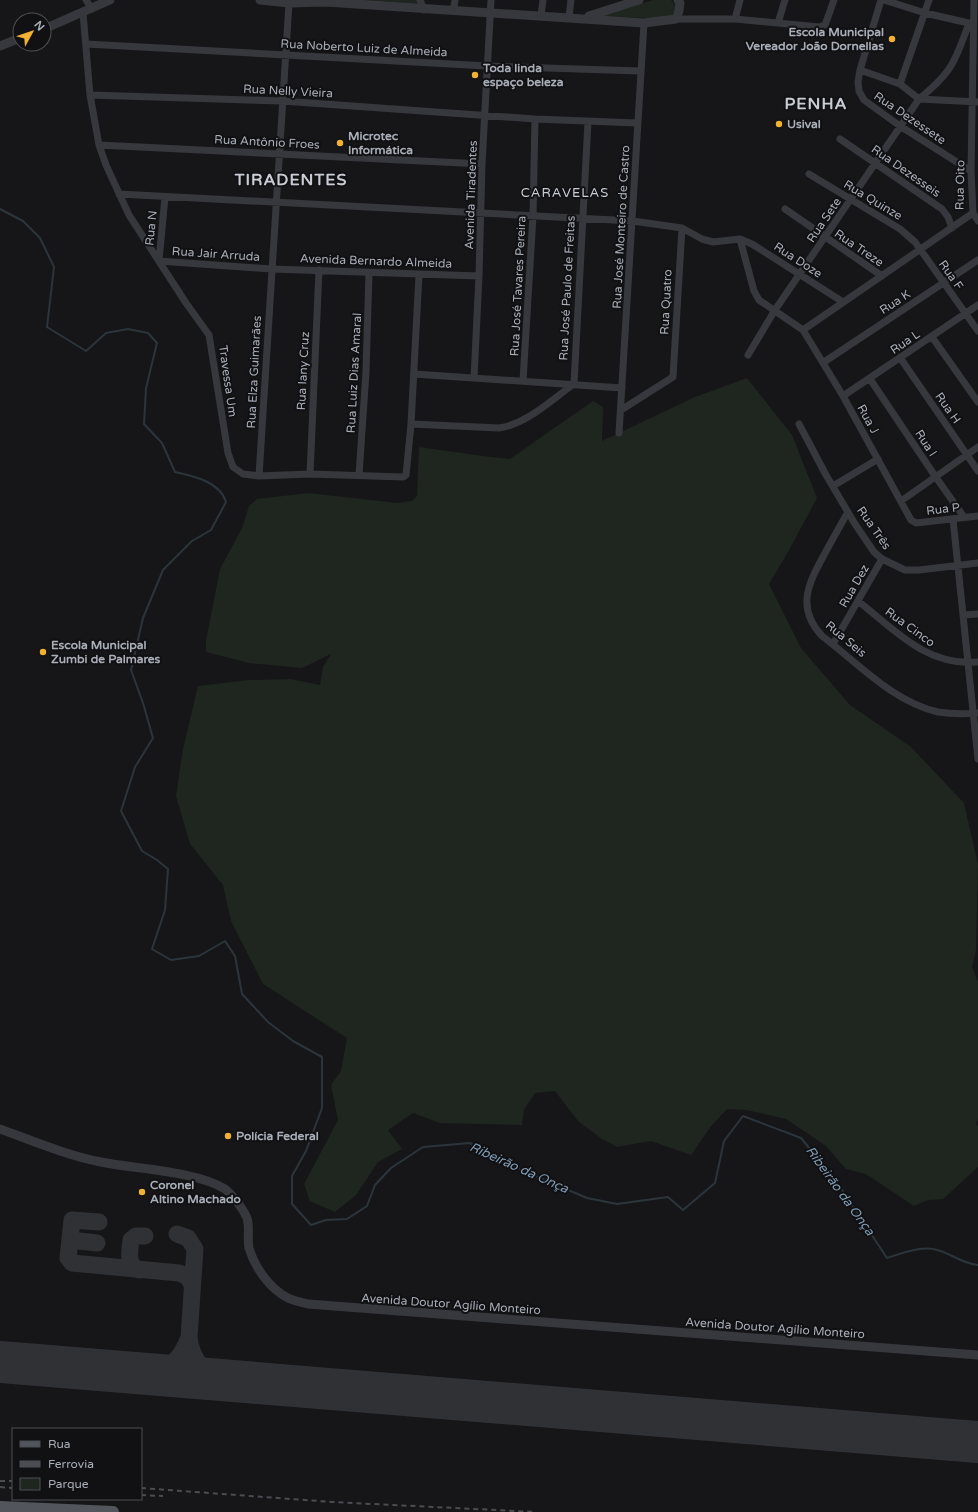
<svg xmlns="http://www.w3.org/2000/svg" width="978" height="1512" font-family="'Varela Round',sans-serif">
<style>
.green{fill:#1e261f}
.lines{fill:none;stroke-linecap:round;stroke-linejoin:round}
.stream{stroke:#2c353c;stroke-width:2}
.taxiway{stroke:#303135;stroke-width:17}
.runway{stroke:#303135;stroke-width:42}
.minor{stroke:#37383d;stroke-width:7}
.tertiary{stroke:#37383d;stroke-width:9}
.primary{stroke:#53555c;stroke-width:12}
.rail{stroke:#4a4c52;stroke-width:2;stroke-dasharray:5 4;stroke-linecap:butt}
.poi-dot{fill:#f2b134;stroke:#111113;stroke-width:1.5}
.labels{text-anchor:middle;dominant-baseline:central;stroke-width:4;stroke-linejoin:round;paint-order:stroke}
.poi-label{font-size:12px;font-weight:bold;fill:#a8adb8;stroke:#111113;text-anchor:start}
.street-label{font-size:12px;fill:#a8adb8;stroke:#111113}
.neighbourhood-label{font-size:13px;letter-spacing:1px;fill:#c9ccd4;stroke:#111113}
.water-label{font-size:13px;font-style:italic;fill:#7f9bb3;stroke:#111113}
.district-label{font-size:16px;font-weight:bold;letter-spacing:1px;fill:#c9ccd4;stroke:#111113}
</style>
<rect width="100%" height="100%" fill="#161618"/>
<path class="green" d="M366,0h51l2,4z
M653,0h18l6,7 -1,5 -9,7 -66,-3z
M747,378l45,57 25,63 -29,54 -19,32 32,64 49,57 61,42 53,56 14,62 -2,85 -4,17 6,15v137l-2,5 2,2v41l-35,32 -15,1 -14,6 -48,-32 -20,-5 -20,-23 -40,-27 -39,-9 -20,-1 -15,16 -21,30 -40,-14 -34,6 -15,-8 -24,-18 -23,-30 -20,2 -11,17 -2,15 -82,-2 -27,-10 -25,17 14,19 -24,13 -22,33 -21,17 -25,-11 -6,-17 34,-64 -7,-35 10,-14 6,-33 -84,-54 -32,-63 -8,-36 -33,-41 -14,-48 7,-47 15,-63 51,-6 41,-1 30,6 3,-18 8,-13 -29,14 -53,-5 -43,-11v-11l14,-72 22,-41 7,-22 8,-7 52,-6 88,10 15,-2 5,-5 2,-49 71,10 20,2 83,-58 10,6 -1,34 93,-44z"/>
<g class="lines">
<path class="stream" d="M0,209l23,12 17,17 14,29 -7,60 39,24 20,-18 22,-4 20,4 9,10 -11,45 -2,36 18,19 13,29c19,4 45,10 51,30l-15,28 -19,11 -29,29 -20,48 -12,52 12,33 10,35 -18,29 -14,44 21,40 15,9 11,9 -3,41 -13,39 19,11 28,-4 26,-15 10,15 7,38 26,28 25,19 29,16v51l-16,43 -14,25v28l19,21 15,-5 21,-1 20,-13 8,-21 16,-17 32,-21 47,-4 56,29 61,26 30,6 51,-7 15,13 32,-27 9,-42 19,-25 58,22 37,46 49,74c13,-4 36,-13 50,-8 16,4 23,13 41,15"/>
<path class="taxiway" d="M99,1222l-27,-2 -4,38 4,5 107,10 9,4 4,8
M70,1240l27,3
M139,1270c-13,-4 -9,-20 -8,-30l5,-4h9
M189,1337c3,26 16,37 41,44
M135,1373c29,-3 44,-6 54,-36l6,-88 -7,-11 -11,-4"/>
<path class="runway" d="M0,1362l978,80"/>
<path class="minor" d="M86,0l6,9
M420,0l4,10
M881,0l-21,70 -2,12 1,9 5,9 36,26 71,45
M884,0l41,13 48,11
M453,11l2,-11
M83,13l7,82 9,50 7,20 23,50 57,88 23,32 19,118 5,14 10,7 16,2 51,-2 93,3 3,-2 5,-51 8,-149
M541,15l2,-15
M569,17l2,-17
M676,19h59l84,8 6,-2 9,-25
M735,19l5,-19
M778,23l7,-23
M86,44l401,22 153,5
M860,70l40,14 19,15 59,3
M900,84l29,-84
M90,95l192,6 253,18 102,4
M840,139l102,70 6,8 4,11
M99,145l383,19
M809,174l91,55 15,13 63,89
M119,194l514,27 49,7 20,11 11,3 27,-3 12,5 91,58
M785,209l97,67
M973,213l5,8
M740,239l14,52 5,9 44,30 40,66 68,124 5,3 62,-7
M159,261l112,8 208,7
M159,261l6,-64
M803,330l170,-117 -2,-42 3,-171
M932,337l46,65
M748,355l27,-45 144,-211c33,-27 36,-37 50,-76
M901,359l77,112
M824,362l154,-102
M414,374l208,14
M474,378l5,-102 3,-112 9,-164
M870,379l65,97 29,41
M523,381l10,-165 2,-97
M843,396l135,-91
M621,410l52,-33 9,-149
M411,424l88,4c28,-4 52,-28 75,-44l14,-262
M799,424l27,51 29,49 19,28 8,7 23,11h14l59,-7
M619,433l25,-410
M310,474l9,-204
M359,475l7,-103 3,-99
M259,476l30,-473
M833,486l45,-27
M901,501l77,-54
M848,512c-8,14 -16,28 -24,43 -16,29 -28,53 -2,81 36,27 71,66 116,76 13,2 27,2 40,1
M953,519l25,240
M858,601c37,29 69,66 120,61
M963,615l15,-1
M833,644l49,-85"/>
<path class="tertiary" d="M260,0l29,3 37,-1 318,21 32,-4 3,-8 1,-8 -2,-3
M589,16l50,-16
M44,29l66,-29
M0,46l20,-8
M0,1129c33,12 66,26 101,33 34,7 96,9 124,27 8,6 18,20 22,29 3,10 0,21 2,30 6,20 21,41 39,50 6,3 13,4 20,6l670,51"/>
<path class="primary" d="M0,1507l113,5"/>
<path class="rail" d="M0,1481h13
M0,1487l13,1
M141,1488l191,14 204,10
M141,1495l22,1"/>
</g>
<g class="poi-dot">
<circle cx="892" cy="39" r="4"/>
<circle cx="475" cy="75" r="4"/>
<circle cx="779" cy="124" r="4"/>
<circle cx="340" cy="143" r="4"/>
<circle cx="43" cy="652" r="4"/>
<circle cx="228" cy="1136" r="4"/>
<circle cx="142" cy="1192" r="4"/>
</g>
<g class="labels">
<g class="poi-label">
<text x="884" y="32" text-anchor="end">Escola Municipal<tspan x="884" dy="14">Vereador João Dornellas</tspan></text>
<text x="483" y="68">Toda linda<tspan x="483" dy="14">espaço beleza</tspan></text>
<text x="787" y="124">Usival</text>
<text x="348" y="136">Microtec<tspan x="348" dy="14">Informática</tspan></text>
<text x="51" y="645">Escola Municipal<tspan x="51" dy="14">Zumbi de Palmares</tspan></text>
<text x="236" y="1136">Polícia Federal</text>
<text x="150" y="1185">Coronel<tspan x="150" dy="14">Altino Machado</tspan></text>
</g>
<g class="street-label">
<text transform="translate(364 48) rotate(3)">Rua Noberto Luiz de Almeida</text>
<text transform="translate(288 91) rotate(3)">Rua Nelly Vieira</text>
<text transform="translate(910 118) rotate(34)">Rua Dezessete</text>
<text transform="translate(267 142) rotate(3)">Rua Antônio Froes</text>
<text transform="translate(906 171) rotate(35)">Rua Dezesseis</text>
<text transform="translate(960 185) rotate(-89)">Rua Oito</text>
<text transform="translate(471 195) rotate(-88)">Avenida Tiradentes</text>
<text transform="translate(873 200) rotate(31)">Rua Quinze</text>
<text transform="translate(824 220) rotate(-56)">Rua Sete</text>
<text transform="translate(621 227) rotate(-87)">Rua José Monteiro de Castro</text>
<text transform="translate(151 228) rotate(-84)">Rua N</text>
<text transform="translate(859 248) rotate(34)">Rua Treze</text>
<text transform="translate(216 254) rotate(4)">Rua Jair Arruda</text>
<text transform="translate(798 260) rotate(33)">Rua Doze</text>
<text transform="translate(376 261) rotate(2)">Avenida Bernardo Almeida</text>
<text transform="translate(951 275) rotate(55)">Rua F</text>
<text transform="translate(518 286) rotate(-87)">Rua José Tavares Pereira</text>
<text transform="translate(567 288) rotate(-87)">Rua José Paulo de Freitas</text>
<text transform="translate(666 302) rotate(-87)">Rua Quatro</text>
<text transform="translate(895 302) rotate(-33)">Rua K</text>
<text transform="translate(905 342) rotate(-34)">Rua L</text>
<text transform="translate(303 371) rotate(-87)">Rua Iany Cruz</text>
<text transform="translate(254 372) rotate(-87)">Rua Elza Guimarães</text>
<text transform="translate(354 373) rotate(-87)">Rua Luiz Dias Amaral</text>
<text transform="translate(228 381) rotate(82)">Travessa Um</text>
<text transform="translate(948 408) rotate(55)">Rua H</text>
<text transform="translate(868 419) rotate(61)">Rua J</text>
<text transform="translate(926 443) rotate(57)">Rua I</text>
<text transform="translate(943 509) rotate(-7)">Rua P</text>
<text transform="translate(874 528) rotate(55)">Rua Três</text>
<text transform="translate(854 586) rotate(-60)">Rua Dez</text>
<text transform="translate(910 627) rotate(36)">Rua Cinco</text>
<text transform="translate(846 639) rotate(40)">Rua Seis</text>
<text transform="translate(451 1304) rotate(4)">Avenida Doutor Agílio Monteiro</text>
<text transform="translate(775 1328) rotate(4)">Avenida Doutor Agílio Monteiro</text>
</g>
<g class="neighbourhood-label">
<text x="565" y="193">CARAVELAS</text>
</g>
<g class="water-label">
<text transform="translate(519 1168) rotate(24)">Ribeirão da Onça</text>
<text transform="translate(840 1191) rotate(54)">Ribeirão da Onça</text>
</g>
<g class="district-label">
<text x="816" y="104">PENHA</text>
<text x="291" y="180">TIRADENTES</text>
</g>
</g>
<rect x="12" y="1428" width="130" height="72" fill="#111113" stroke="#4d4f55"/>
<rect x="20" y="1441" width="20" height="6" fill="#53555c" stroke="#4d4f55"/>
<text x="48" y="1448" font-size="12" fill="#a8adb8">Rua</text>
<rect x="20" y="1461" width="20" height="6" fill="#4a4c52" stroke="#4d4f55"/>
<text x="48" y="1468" font-size="12" fill="#a8adb8">Ferrovia</text>
<rect x="20" y="1478" width="20" height="12" fill="#1e261f" stroke="#4d4f55"/>
<text x="48" y="1488" font-size="12" fill="#a8adb8">Parque</text>
<g transform="translate(32 32) rotate(50)"><circle r="19" fill="#111113" stroke="#4d4f55"/>
<path d="M0-3L7 15L0 10L-7 15Z" fill="#f2b134"/>
<text y="-6" font-size="11" font-weight="bold" text-anchor="middle" fill="#a8adb8">N</text>
</g>
</svg>
